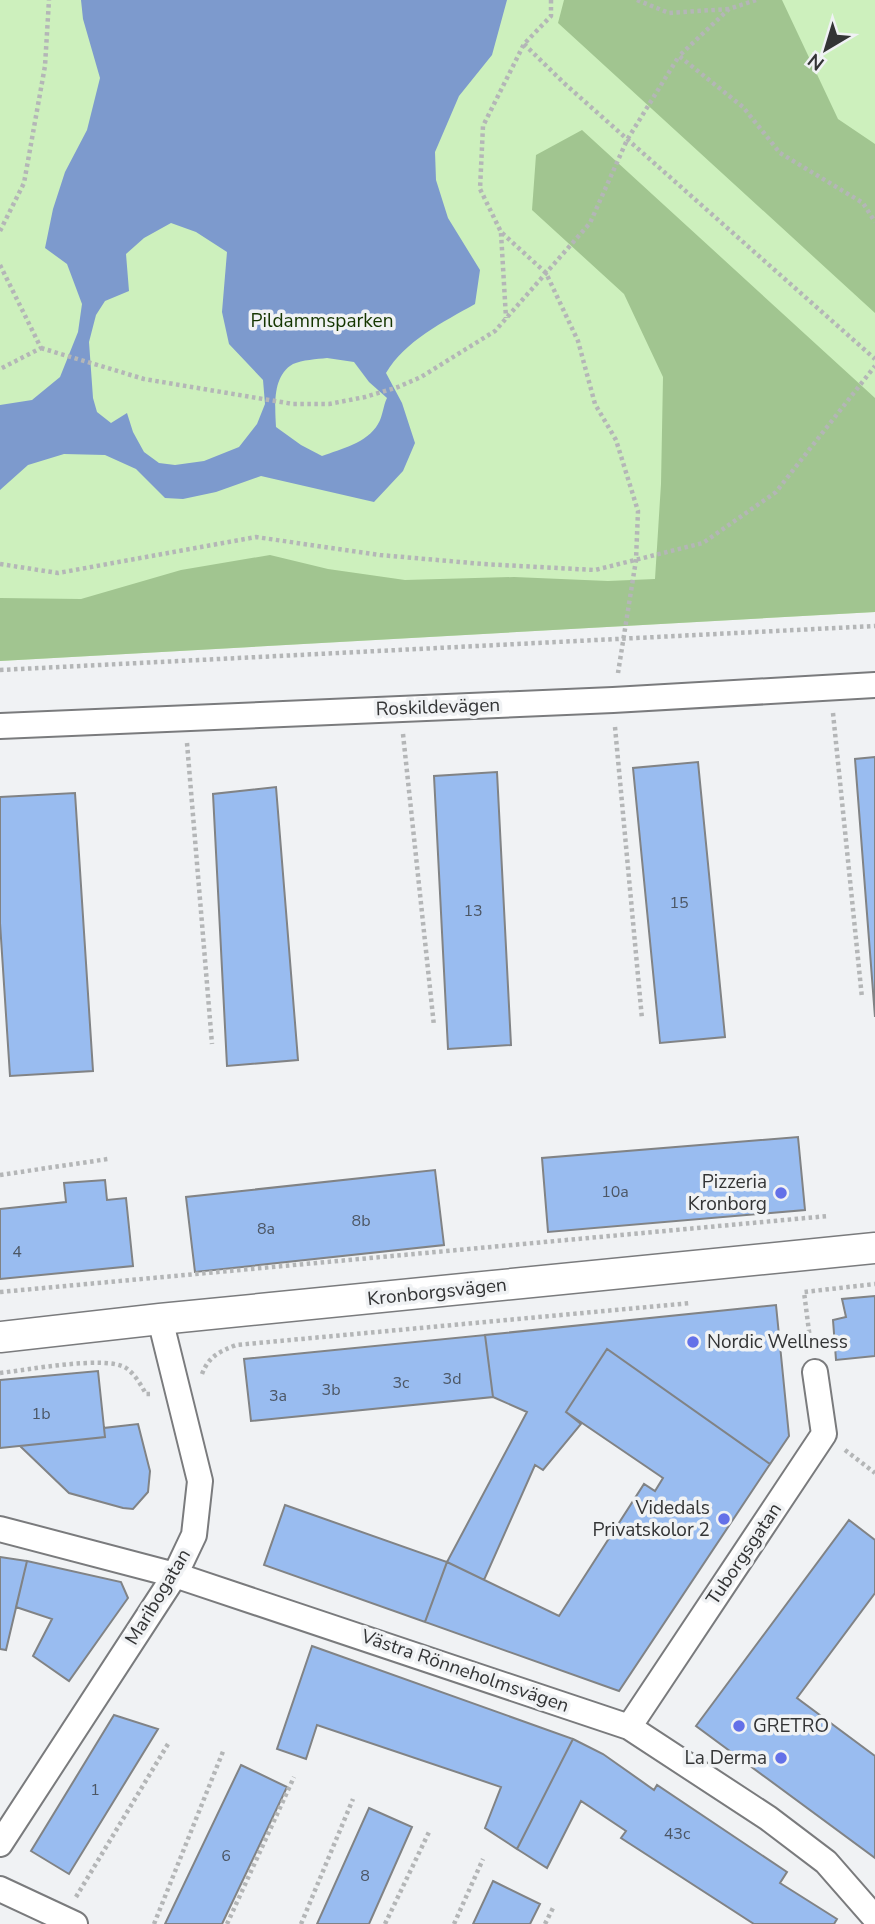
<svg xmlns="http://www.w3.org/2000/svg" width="875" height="1924" font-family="'Nunito Sans',sans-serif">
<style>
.green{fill:#cdf0bd}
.forest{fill:#a1c590}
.water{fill:#7d9acd;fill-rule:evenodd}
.building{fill:#99bcf0;stroke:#818385;stroke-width:2}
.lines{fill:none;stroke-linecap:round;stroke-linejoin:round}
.minor-casing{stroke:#7a7b7d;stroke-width:28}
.tertiary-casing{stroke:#7a7b7d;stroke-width:33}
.path{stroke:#b4b6b7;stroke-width:4.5;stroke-dasharray:3.5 3.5;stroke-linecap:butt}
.minor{stroke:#fff;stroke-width:24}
.tertiary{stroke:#fff;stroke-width:30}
.poi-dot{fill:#6370e8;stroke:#f0f2f4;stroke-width:2.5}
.labels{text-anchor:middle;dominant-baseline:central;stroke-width:7;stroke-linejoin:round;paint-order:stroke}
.number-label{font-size:16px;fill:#4c5664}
.park-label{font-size:19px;fill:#153600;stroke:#f0f2f4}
.street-label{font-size:19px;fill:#333435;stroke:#f0f2f4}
.poi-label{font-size:19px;fill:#333435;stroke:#f0f2f4;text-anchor:end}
</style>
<rect width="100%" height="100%" fill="#f0f2f4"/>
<path class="green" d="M0,0h875v612l-875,49z"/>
<path class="forest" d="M564,0h218l56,119 37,25v169l-317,-290z
M582,130l293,268v214l-875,49v-63l81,1 100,-29 89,-15 58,14 77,11 109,-3 94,4 47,-2 6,-95 2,-107 -39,-83 -92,-84 4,-55z"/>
<path class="water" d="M81,0h426l-15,55 -33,41 -24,56 1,28 12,38 32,52 -5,34c-32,18 -70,37 -89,69l16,30 13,40 -12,28 -29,31 -113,-26 -45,16 -33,7 -18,-1 -29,-29 -31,-14 -41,-1 -36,11 -28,25v-85l32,-5 28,-23 18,-45 4,-28 -15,-40 -22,-16 8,-39 12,-37 22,-42 13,-52 -17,-59zM171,223l25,9 31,20 -5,60 7,32 34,36 2,24 -8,20 -18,23 -35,14 -29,4 -16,-2 -15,-11 -11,-20 -6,-19 -16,10 -14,-11 -4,-14 -4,-56 7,-27 9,-14 24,-10 -3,-37 18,-16zM327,358l27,4 15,20 18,16c-4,8 -4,18 -9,26 -11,19 -37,25 -56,32l-21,-11 -25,-18c-1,-21 -4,-51 17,-63 9,-4 24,-5 34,-6z"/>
<path class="building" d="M875,757v260l-20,-258z
M698,762l27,275 -65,6 -27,-275z
M497,772l14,273 -63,4 -14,-273z
M276,787l22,273 -71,6 -14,-272z
M75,793l18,278 -83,5 -10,-153v-126z
M798,1137l7,73 -257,22 -6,-74z
M435,1170l9,75 -249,27 -9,-75z
M105,1180l2,20 19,-2 7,68 -133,13v-70l66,-7 -2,-19z
M875,1296v60l-39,4 -3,-40 13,-3 -4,-18z
M776,1305l13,131 -19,28 -163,-115 -41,63 15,12 -38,46 -8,-5 -51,115 -37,-18 80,-150 -34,-15 -8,-62z
M485,1335l8,62 -242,24 -7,-62z
M607,1349l163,115 -151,227 -194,-69 22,-60 112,54 85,-132 11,7 8,-13 -97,-66z
M98,1371l7,66 -105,11v-68z
M138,1424l12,47 -2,21 -15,17 -10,-1 -54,-15 -49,-47 85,-9 -1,-9z
M285,1505l162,57 -22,60 -161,-57z
M849,1520l26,20v53l-78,105 78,58v102l-179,-132z
M0,1557l27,4 -21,89 -6,-1z
M27,1561l94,21 7,16 -59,83 -36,-25 19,-37 -36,-12z
M312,1646l261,93 -56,110 -32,-21 16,-41 -184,-62 -11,34 -29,-10z
M114,1715l44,14 -89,145 -38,-23z
M573,1739l30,15 51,36 3,-5 130,87 -7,11 57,36 -3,5h-80l-133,-86 5,-7 -45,-30 -34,67 -30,-19z
M241,1765l46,22 -65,137h-57z
M369,1808l43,19 -43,97h-52z
M493,1881l47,23 -10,20h-57z"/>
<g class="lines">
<defs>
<path id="minor" d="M0,726l613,-26 262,-15
M0,1529l175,46 454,152 139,91 58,44 49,56
M629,1727l195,-293 -9,-62
M0,1844l175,-269 19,-40 6,-54 -40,-162
M0,1889l75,35"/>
<path id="tertiary" d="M0,1337l160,-18 715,-71"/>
</defs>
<use href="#minor" class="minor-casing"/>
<use href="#tertiary" class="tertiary-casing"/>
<path class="path" d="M551,0v16l-27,28 -41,82 -3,63 21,43 45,41 32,68 17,63 21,36 22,71 -2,49 -18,113
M637,0l32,13 59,-4
M756,0l-27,9 -50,47 64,51 37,46 83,50 12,19
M524,44l41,40 310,275
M0,231l24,-48 21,-117 4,-66
M501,233l5,85
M0,265l41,83 -41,21
M41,348l103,31 149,25h36l36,-7 33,-10 23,-10 74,-46 95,-108 37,-83 52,-84
M0,564l58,9 198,-36 124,18 103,9 112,6 108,-27 73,-51 99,-126
M0,670l875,-44
M833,713l29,285
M615,727l27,292
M403,734l31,292
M187,743l25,301
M0,1175l108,-16
M0,1292l828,-76
M811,1347l-7,-55 71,-8
M0,1373c26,-3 107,-18 126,-5 9,6 15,17 20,26h6
M202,1374c7,-18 17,-22 34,-29l455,-42
M845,1450l30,23
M76,1897l92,-153
M154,1924l70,-175
M227,1924l67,-147
M301,1924l52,-125
M385,1924l44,-92
M454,1924l29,-65
M545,1924l8,-16"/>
<use href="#minor" class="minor"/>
<use href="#tertiary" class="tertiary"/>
</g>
<g class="poi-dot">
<circle cx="781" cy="1193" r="7"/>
<circle cx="693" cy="1342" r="7"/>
<circle cx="724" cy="1519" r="7"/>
<circle cx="739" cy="1726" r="7"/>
<circle cx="781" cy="1758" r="7"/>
</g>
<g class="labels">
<g class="number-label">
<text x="679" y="903">15</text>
<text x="473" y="911">13</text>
<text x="615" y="1192">10a</text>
<text x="361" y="1221">8b</text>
<text x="266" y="1229">8a</text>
<text x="17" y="1252">4</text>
<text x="452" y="1379">3d</text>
<text x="401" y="1383">3c</text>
<text x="331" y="1390">3b</text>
<text x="278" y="1396">3a</text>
<text x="41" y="1414">1b</text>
<text x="95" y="1790">1</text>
<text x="677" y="1834">43c</text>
<text x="226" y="1856">6</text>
<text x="365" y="1876">8</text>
</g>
<g class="park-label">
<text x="322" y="321">Pildammsparken</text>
</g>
<g class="street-label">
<text transform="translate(438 707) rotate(-2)">Roskildevägen</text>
<text transform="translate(437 1292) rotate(-6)">Kronborgsvägen</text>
<text transform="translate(744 1554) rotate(-56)">Tuborgsgatan</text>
<text transform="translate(158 1597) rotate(-59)">Maribogatan</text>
<text transform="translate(465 1671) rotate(19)">Västra Rönneholmsvägen</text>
</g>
<g class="poi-label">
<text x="767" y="1182">Pizzeria<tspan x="767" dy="22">Kronborg</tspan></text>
<text x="707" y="1342" text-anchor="start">Nordic Wellness</text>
<text x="710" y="1508">Videdals<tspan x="710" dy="22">Privatskolor 2</tspan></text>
<text x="753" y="1726" text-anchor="start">GRETRO</text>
<text x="767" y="1758">La Derma</text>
</g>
</g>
<g transform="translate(826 49) rotate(218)" stroke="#f0f2f4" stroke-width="5" paint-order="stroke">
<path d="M0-5L12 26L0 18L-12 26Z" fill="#333435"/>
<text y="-10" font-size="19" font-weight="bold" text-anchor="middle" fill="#333435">N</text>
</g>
</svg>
